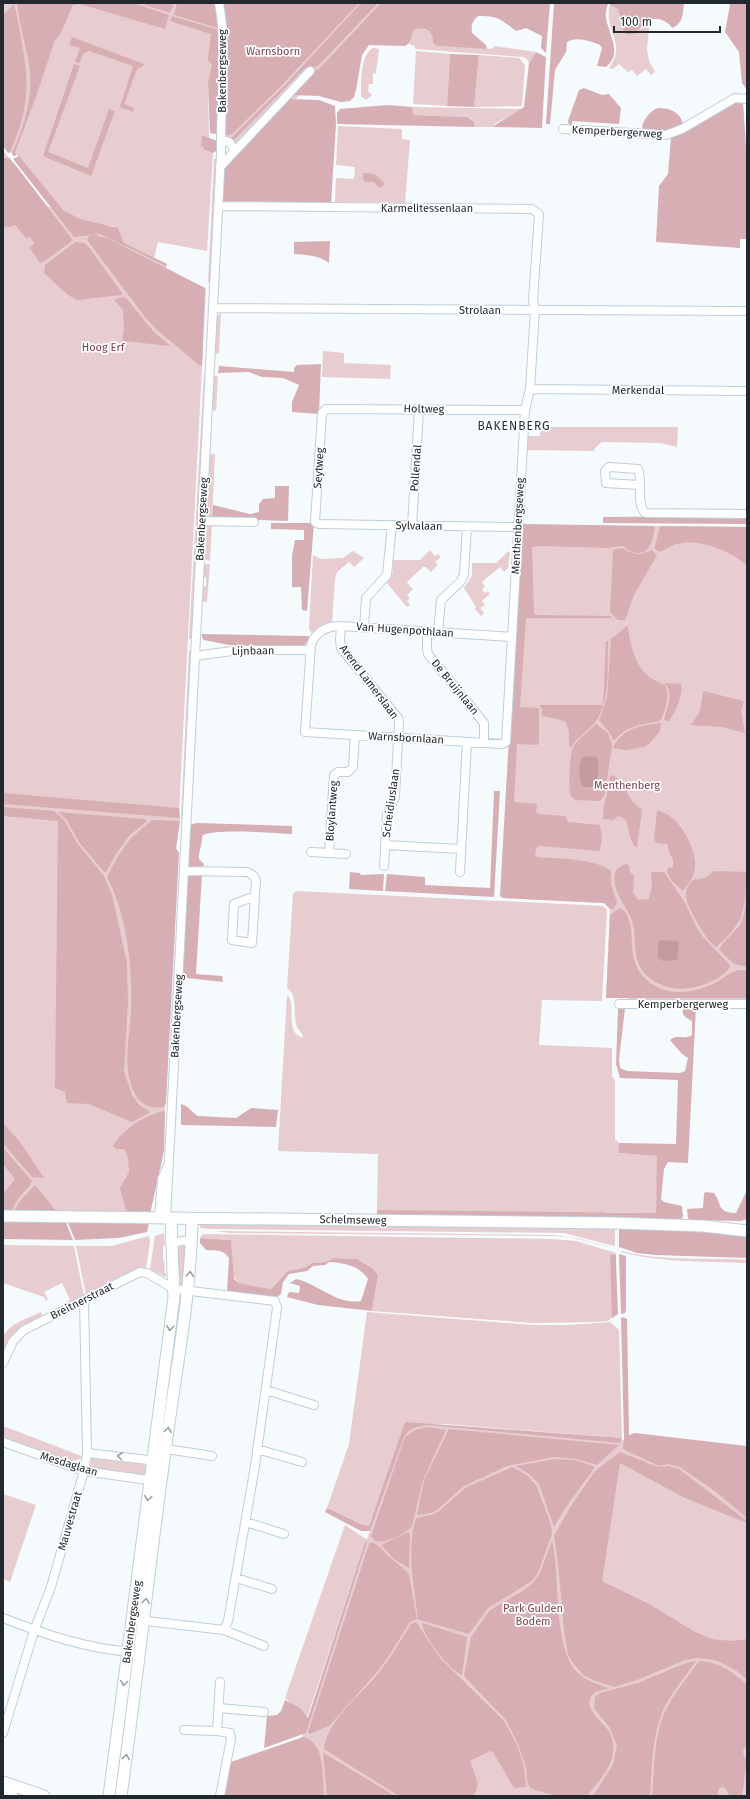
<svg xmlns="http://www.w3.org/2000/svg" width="750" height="1799" font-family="'Fira Sans',sans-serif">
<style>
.green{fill:#e7ccd0}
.forest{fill:#d7aeb4}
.water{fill:#c39ba1}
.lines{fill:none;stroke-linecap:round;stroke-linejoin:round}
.street-casing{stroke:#bccfdc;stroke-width:10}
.secondary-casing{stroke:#bccfdc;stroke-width:13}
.street{stroke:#fff;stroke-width:8}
.secondary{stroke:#fff;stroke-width:11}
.oneway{stroke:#9b9fa1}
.labels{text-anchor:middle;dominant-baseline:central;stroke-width:3.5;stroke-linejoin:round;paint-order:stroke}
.park-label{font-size:11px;fill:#7c444f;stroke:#fff}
.street-label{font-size:11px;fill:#21292e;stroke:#fff}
.neighbourhood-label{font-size:12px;letter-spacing:1px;fill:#20303a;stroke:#fff}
</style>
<rect width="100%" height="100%" fill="#f5fafc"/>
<path class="green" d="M3,3h383l-146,155 -16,-22 -12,-72 -4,18 1,56 -7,-3 3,15 8,3 -6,98 -49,-9 -4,16 13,6 -1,4 40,21 -27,522 1,10 -4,28 -5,136 -8,166 -13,62 -147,-1v-1062l44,56 77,36 -11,-16c-16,-1 -38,-5 -50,-16 -5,-4 -9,-10 -12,-14 -13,-15 -24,-30 -36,-44l-7,1 -5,-7z
M610,5l8,4 5,20 15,2 12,-11 -3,28 2,13 6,11 -4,3 -5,-6 -9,7 -5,-6 -4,2 -9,-8 -6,5 -4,-1c19,-25 -6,-37 1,-63z
M420,28c10,2 13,4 13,15l3,3 56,3 3,-3 41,6 -7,11 -2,-4 -4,-2 -108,-8v-3l-6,-2 3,-12 3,-3z
M373,48l6,1 -3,24 -3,1v10h-4l-1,7 4,4 -6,5 -5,-4c0,-13 -1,-41 12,-48z
M416,51l34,3 -3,52 -34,-2z
M479,55l40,3 6,7 -3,41 -48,1z
M412,107l110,2 -26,14 -4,4h-17l-1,-5 -7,-5 -55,-2z
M338,126l64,3v10l8,1 -5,63 -70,-1 1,-24 18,1 1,-12 -19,-2z
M214,159h3l-6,121 -3,3z
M221,312l-2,42 -5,-1 1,-33z
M323,351l21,2v10l47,2 -1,14 -68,-2z
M204,374l2,6 -13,254h-2v5h-2z
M214,376h4l-2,35 -5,-2 2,-32z
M541,427h137l-1,20 -17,-4 -58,-1 -8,7v2l-68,-1 1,-14h13z
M211,454h4l-3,64 -7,-1 3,-61z
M212,523l-2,38 -7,-2 2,-35z
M521,525l226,2v475l-116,-1 -3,-3h-22l4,-90 -6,-5 -101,-5z
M430,550l5,6 3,-2 3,3 -6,5 3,3 -7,7 -5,-5h-3l-15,14 -1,2 6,6 -6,6 3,3 -3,3 3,4 -3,2 -20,-24 6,-11v-12h27z
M353,551l11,7 -10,9 -5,-5 -12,10 -2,7 -3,45 -20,10 -3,-5 4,-74 8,4 22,-1z
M509,551l1,2 -2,15 -4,4 -4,-5 -18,15 3,4 -3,4 3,3 3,-2 2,3 -8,7 3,4 -5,3 4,5 -3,3 -6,-7 1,-2 -12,-19 8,-12v-13h24z
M206,564h4l-3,38 -6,-1 2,-14 3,-1v-9h-4l1,-11z
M189,650l3,1 -9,167 -2,1z
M296,891l307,15 4,4 -5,91 -60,-1 -3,45 73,3v28l3,5v58l4,4 -1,10 40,3 -2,57 -51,-1v3l-228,-5 1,-56 -100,-3 9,-156c11,9 -4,37 16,43 0,-6 -6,-8 -7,-14 -3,-12 2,-29 -9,-36l6,-94z
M201,1223l414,5v17l-1,1 -50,-13 -352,-4 -12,-1z
M215,1231l338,4 24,3 36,10 -43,-11 -17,-1 -322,-3z
M164,1233l1,12 -2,1v14h1l1,13 2,1 -2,3 -15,-8 5,-33z
M203,1234l349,5 24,2 40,12v2l-6,-1 3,61 -1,3 -5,3 -10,1 -64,1 -161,-12 6,-36 -6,-7 -13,-9 -25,-1 -8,4 -14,1 -6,4 -11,2 -18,13 -6,7 -32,-6 -6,-7 -2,-36 -31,-2z
M149,1236l1,6 -4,26 -60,27 -10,-49h35z
M3,1245l71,1 10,50 -18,9 -2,-2 6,-3 -8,-17 -18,9 4,7 -2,2 -2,-4 -41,-14z
M183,1245l4,2 -4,38 -3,1 -4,-40z
M622,1251c41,11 83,6 125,9v3c-42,-2 -85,0 -126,-11z
M41,1312l2,4 -23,13 -10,9 -7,12c0,-3 -1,-10 0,-13 6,-14 26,-19 38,-25z
M367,1312l166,13h36l41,-3 9,8 3,108 -177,-14h-41l-35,102c-15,-1 -29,-11 -42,-18l22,-64z
M420,1424l327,26v346h-523l78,-58 64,-196 40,-116z
M3,1426l76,29 3,2c-8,7 -15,2 -23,2l-1,-2 -30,-9 -1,-2 -24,-9z
M94,1456l48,6 4,4v7l-3,4 -53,-9 1,-9z
M3,1494l33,11 -26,77 -7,-3z
M345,1525l21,14 -59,179 -22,-20z"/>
<path class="forest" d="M17,3h116l36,12 -4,14 -85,-25 -7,1 -13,30 -5,5 -19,57 -21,55 2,3 -4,1 -1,-3c12,-26 20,-52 18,-80 -2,-24 -11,-47 -13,-70z
M139,3h35l-4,10z
M177,3h40l1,25 -44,-13z
M222,3h137l-76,81 -50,49 -3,2h-7z
M361,3h17l-60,63 -9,3 -3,-2 -73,74 -2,-3 54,-53z
M381,3h169l-4,50 -5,-5 1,-12 -16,-8 -10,3c-14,-11 -19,-16 -38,-15 -6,5 -7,10 -6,17l14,12 1,4 -51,-3 -3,-3c0,-12 -6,-16 -18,-14 -5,6 -3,14 -10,17l-36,-1 -7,10 -6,35 -2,7 -4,4 -9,1 -22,-6 -29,-1 22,-23 8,-4z
M554,3h54c-1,5 -3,10 -2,15 3,18 17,35 0,49l-9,-1 5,-18 -2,-3c-9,-4 -24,-9 -33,-3l-1,10 -11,18 -5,54h-4z
M610,3h74c-1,10 -1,21 -12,25 -2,-4 -6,-6 -10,-8 -20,-7 -20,18 -36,14l-3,-5 -5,-20 -8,-4z
M729,3h18v87l-5,-7 -3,-31 -14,-20 5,-27z
M14,4c3,10 5,23 7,34 9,47 8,70 -11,114l-2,1 -5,-7v-131z
M172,16l47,14 1,34 -2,68 -2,2 -6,-1 -2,-51 4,-18 -4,-3v-2l3,-25 -41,-13z
M72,37l72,27 -1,2 -6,3 -13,35 10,4 -1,4 -13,-5 13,-41 -44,-15 -5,2 -5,10 -4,-1 5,-14 -11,-3z
M536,52l10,5 -4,71 -50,-1 32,-20 5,-44z
M450,54l29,1 -5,52 -27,-1z
M74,64l6,2 -32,86 40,16 21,-59 6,2 -24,65 -48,-20z
M584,88l18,7 7,-1 12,14 -2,16 -47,-3v5h-3l-1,-5 11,-31z
M288,99l31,1 16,6 1,18 -5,80 -107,-1 -3,-1 1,-34z
M736,101h7l4,62v76h-7v9l-84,-6 3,-56 9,-12 3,-37z
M388,105l24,2 1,8 54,2 7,5 1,5 -138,-3v-11l3,-4z
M658,108c12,0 23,4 25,17l-17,7h-21l-3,-5c2,-8 8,-16 16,-19z
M202,135l15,6 1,9 -5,3 -8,-3 -4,-5z
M19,156l44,54 17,9 38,9 6,15 43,21 -1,2 -66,-32 -26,3 -61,-78z
M3,158h6l8,9 55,72 -1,3 -28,20 -3,1 -10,-15 4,-5 -4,-6 -4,1 -11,-13 -6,2 -6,-1z
M366,173l9,1 9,9 -1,3 -3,2 -6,-6h-8l-3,-2v-6z
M94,235l15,4 96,49 -3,78 -3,-1 -44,-37 -9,-10 -59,-78 2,-4z
M330,241l-1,22c-11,-8 -21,-8 -35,-9v-12z
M75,242l9,1 4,3 34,47 -1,2 -44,5 -9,-5 -24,-22 1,-8z
M122,297l4,1 27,33 17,15 -48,-5 2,-12 -1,-19 -9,-10z
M321,364l-2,50 -27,-2v-10l7,-17 -16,-7 -21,-1 -13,-5 -31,1 1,-7 75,6v-4l3,-3z
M275,486h14l-1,35 -76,-3 1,-13 37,9 9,-2v-8l4,-5 12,-1z
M747,516v8l-144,-1v-6z
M271,523h43l-7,88 -5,-1 -1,-23h-9v-31l3,-16h9v-10l-33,-1z
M523,524l130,2 2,1c-2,14 -6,32 -25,24 -3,-1 -5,-4 -8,-5l-14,2 -65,-2 -11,1 2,66 2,2 74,1 3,2h-87l-6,89 18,1 1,2v33l-2,2 -20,-1 -3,58 23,2 -1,8 3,2 25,2 2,1 2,5 32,3 2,13 -2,13 -60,-5 -4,2 -1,7 2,2c18,1 61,2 74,14v13l6,18 -3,7h-4l-6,-6 -101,-5 -3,-2 21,-371z
M660,526l87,1v38c-19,-15 -47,-27 -71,-21 -7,2 -12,7 -17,8l-4,-3v-3z
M622,548c13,7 16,8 30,2l5,5 -23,40 -9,25h-7l-8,-8 3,-62z
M627,626l1,1c2,17 7,38 20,49 5,4 11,6 17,9 5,11 1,26 -5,36 -19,4 -33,4 -46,20l-5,-9 -10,-12 8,-22 4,-59z
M202,634l105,2 3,1 -6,9 -75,-1 -25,-5 -2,-2z
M606,641h2c-1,25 3,58 -12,80 -7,10 -20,16 -25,27l-2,-3v-14l-4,-10 -23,-5v-7l-3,-4h64z
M664,683l17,1c3,10 -6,29 -12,37h-3l-2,-2c3,-11 11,-27 0,-36z
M703,691l41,10 -3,9 4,23 -23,-6 -31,-2 9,-14z
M661,723l-1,8 -10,12 -6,4 -18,3 -13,-2c10,-21 28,-22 48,-25z
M596,724l12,9 4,12 -7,49 -5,7 -25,-1 -5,-5c-1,-9 -1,-42 4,-49 5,-9 16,-15 22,-22z
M612,775c14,7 16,28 30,34l-5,38 -3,-1c-1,-3 -3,-6 -4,-9 -3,-10 0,-19 -13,-21l-3,4 -11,-1 1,-15 3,-9 3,-19z
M494,791h6l-6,106 -109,-6 2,-17 38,3v8l65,3z
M3,793l176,15 1,10 -177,-14z
M3,807l51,4 10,9 13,23 27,33 8,19 15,68 1,40 -4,68 8,24 7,10 10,6v2l-17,9 -43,-18 -22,-1 -2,-11 -10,-4 3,-267 -55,-5z
M657,811c20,1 40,37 38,56 0,8 -7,18 -12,24l-11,-10 -5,-10 1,-3 5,-1v-8l-3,-4 -3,-11 -10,-1 -3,-3z
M58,812l87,7 2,2 -18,15 -13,18 -10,18h-2l-25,-30 -13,-23z
M152,820l28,1 -4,27 3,5 -13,250 -2,4c-19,4 -30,-9 -34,-26 -6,-20 0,-49 1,-70 2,-42 -4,-96 -24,-134l11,-21 13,-18z
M197,823l95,3v8c-15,-1 -82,-6 -90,2 1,8 -4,15 -3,23l5,5 -2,6 -14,-3 2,-42z
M625,864l4,1 1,7 4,4 -1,16 5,8 11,-1 3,-15 -1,-12h13l20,29 13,27 6,9 26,27 1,3c-6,10 -21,16 -31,19 -26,8 -58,-2 -63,-32 -2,-12 0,-24 -5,-36 -7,-16 -21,-29 -15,-48z
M714,871l33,1 -2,28 -4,18 -10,15 -15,14c-9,-5 -29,-40 -30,-50 -1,-7 3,-13 7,-17l12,-2z
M350,872l10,1 1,2 23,-1 -1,17 -34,-2z
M202,874l-6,100 26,2 1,6 -36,-4 -4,-3 5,-100z
M747,887v80l-13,-3 -15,-14c4,-9 15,-17 21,-25 7,-13 5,-25 7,-38z
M619,908c15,4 12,36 14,47 2,11 7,20 15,26 20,17 48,12 69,1 10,-6 18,-15 30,-11v27h-141l4,-83z
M684,1007h12l-8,156 -20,-1 -4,7 -3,30 3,3 18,4 1,10 -2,4 -304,-4v-6l279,3 1,-57 -39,-3 1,-10 57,1 2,-64 -58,-2 -4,-14 2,-55 7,-1 -6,52 1,8 7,3 53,2 5,-2 3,-13 -6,-4 -12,-14c6,-6 16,0 22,-5v-14c-6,-4 -12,-5 -8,-14z
M181,1104c8,2 10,8 17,12l38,2 15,-10 27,2 -2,17 -95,-2z
M164,1111l1,1 -1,39 -14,63h-23l-7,-26 9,-16 -1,-15 -4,-8h-7l-4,-3c9,-16 33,-32 51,-35z
M3,1123l17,19 24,36 -12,-1 -29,-34z
M3,1148l29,33 -2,4 -12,14 -8,14h-7v-19l12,-15 -12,-15z
M35,1185l21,26 -43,2 7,-12z
M747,1190v29l-6,2 -50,-1 -3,-2 -1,-9 16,-1 1,-14 1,-2 9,1c8,11 3,20 22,20z
M3,1219l62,1 8,20 -70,-1z
M67,1220l82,2 -2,10 -28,6 -44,2z
M651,1227l96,8v23l-91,-3 -19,-2 -18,-6v-19z
M200,1238l31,2 3,39 5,4 32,6 17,-18 18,-4 6,-4 14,-1 8,-4 24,1 14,9 6,7 -6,36 -54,-6 -31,-8 2,-5 10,1 1,-7 -10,-3 6,-4c23,5 40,26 65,22l7,-22c-9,-14 -24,-16 -39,-17l-4,3 -12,1 -6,5 -18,3 -6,8 -2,12 -4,3 -50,-6 2,-33c-6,-9 -13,-7 -23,-8l-6,-7z
M610,1254l6,1v8l2,51 -6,4z
M619,1254l7,2v54l-1,3 -4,1z
M623,1317l4,2 2,116 6,-2 112,13v72l-31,-26 -36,-25 -12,-3 -9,2 -36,-17 1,-11 -3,-120z
M406,1422l216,16 -2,5 -192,-18c-10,1 -19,3 -24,12l-34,94h-9l-36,-19 2,-4 33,16 9,2 35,-102z
M428,1427l18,3 -23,50 -11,46c-7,8 -26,18 -37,15l-4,-5 34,-99 10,-7z
M449,1429l170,16 -22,20 -21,-6 -22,-2 -47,9 -43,20 -27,24 -6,3 -14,2 7,-35z
M620,1452l38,15 10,-1 11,3 68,52v2l-62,-25 -65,-35 -18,118 47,23 46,28 17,7 20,2 15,-2v41l-10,-9 -17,-9 -10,-3 -13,-1 -12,2 -48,20 -23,7 -21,-7 -10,-5 -10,-12 -5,-8 -4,-25 -6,-67 -4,-27 15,-27 26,-38z
M554,1459l21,1 20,7 -29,40 -12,20 -15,-43 -10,-10 -13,-8z
M512,1467l15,8 9,10 13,34 3,12 -1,6 -13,36 -6,8 -44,27 -19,26 -49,-14 -2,-1c-4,-34 -12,-68 -2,-101l15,-3 7,-3 27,-24z
M408,1532l2,2 -1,34 -15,-9 -13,-14z
M366,1539l1,3 -61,191 -42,15 3,-32 10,-1 4,-4 4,-11 15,8 8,10z
M552,1541c9,36 0,107 26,132 8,8 19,11 30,15 -4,2 -10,2 -14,5 -14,13 7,27 14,37 4,6 6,13 5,21 -1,17 -16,32 -26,45h-31l-26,-8 -3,-7 -1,-14 -8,-23 -12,-24 -42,-44 7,-39 19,-27 34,-20 10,-8 6,-9z
M372,1542c9,4 12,11 20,17 6,6 13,9 17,16l8,44 -7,3 -20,32 -13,18 -47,53 -20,9 -2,-2 61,-188z
M416,1622l24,36 64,63 13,24 7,22 2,20 -12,1 -21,-36 -3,-1 -20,10 8,23 -4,12h-75l-75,-47c2,-27 38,-56 55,-76 12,-16 22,-33 32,-49z
M422,1623l45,14 -5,38c-11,-3 -40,-40 -40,-52z
M696,1661c-11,16 -25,32 -33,49 -11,26 -11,58 -13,86h-57l20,-31 4,-19 -7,-18 -16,-20 1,-11 5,-4 38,-10 48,-20z
M699,1661c19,1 35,11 48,24v58l-4,8 1,6 3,2 -5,37h-12l-5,-8 -4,-1 -3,3v6h-66c3,-27 1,-61 14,-86 8,-17 22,-33 33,-49z
M303,1737c23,6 19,40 21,59h-102l6,-32 3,-2z
M323,1752l4,3 68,41h-68z"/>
<path class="water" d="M584,756l12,1c5,6 2,24 -2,30h-11c-4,-6 -6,-26 1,-31z
M661,940l16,1 2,2 -2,17 -14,1 -5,-3v-15z"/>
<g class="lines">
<defs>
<path id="street" d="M563,129l103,6 16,-6 53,-31 12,1
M221,140l8,2 6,8
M220,167l90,-96
M218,206l314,3 7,5 -6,86 2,10 -5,79 -5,21 -19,332 -4,2 -197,-12 6,-87c5,-14 17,-19 30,-19l171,11
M213,308l534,3
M530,389l217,2
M639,485l-33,-2 -1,-12 4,-4 29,2c5,11 -2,36 7,44l102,1
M202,521l52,1
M412,526l7,-116
M518,527l-199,-3 -4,-2 7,-109 4,-4 199,1
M341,626l-1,14 1,8 57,70 1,4 -4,75 -8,18 -3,51
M364,628l2,-30 21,-23 5,-50
M427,632v17l1,5 56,69v19
M438,632l3,-32 20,-19 3,-6 3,-48
M195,656l44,-6h72
M385,845l76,4
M311,852l35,2
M329,853l5,-78 4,-3h10l5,-5 2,-32
M185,871l62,1 6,3 3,5 -4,63 -20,-3 2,-36 21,-8
M460,872l7,-130
M619,1004h128
M159,1218l3,-39 5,-12
M166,1218l55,-1065c-1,-49 7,-101 -2,-150
M171,1245c7,-4 15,-7 21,-1
M3,1363l10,-22 11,-11 116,-58 7,1 27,16 101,12 2,7 -22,158 -27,155 -4,9
M266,1390l48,15
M3,1442l81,29 71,10
M160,1448l52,8
M257,1449l45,13
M87,1453l70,8
M246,1522l38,12
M236,1578l36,11
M3,1618c41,16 84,31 129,34
M138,1620l86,10 40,16
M219,1708l45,4
M184,1730l33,1
M3,1733l31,-102 17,-44 33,-116 3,-18 -3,-153
M220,1796l11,-57 -1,-6 -13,-2 3,-49"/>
<path id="secondary" d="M3,1216l614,7 86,3 44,5
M3,1782l41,14
M3,1793l9,3
M109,1796l65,-499 -3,-79
M121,1796c16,-115 28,-230 44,-344 10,-78 26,-155 27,-234"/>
</defs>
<use href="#street" class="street-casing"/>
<use href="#secondary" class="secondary-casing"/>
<use href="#street" class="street"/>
<use href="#secondary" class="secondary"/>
</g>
<defs><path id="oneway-chevron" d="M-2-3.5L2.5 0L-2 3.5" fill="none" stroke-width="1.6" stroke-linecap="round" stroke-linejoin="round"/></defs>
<g class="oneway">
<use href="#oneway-chevron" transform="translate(190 1274) rotate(-85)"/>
<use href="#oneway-chevron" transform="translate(170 1328) rotate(97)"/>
<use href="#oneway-chevron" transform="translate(168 1430) rotate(-82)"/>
<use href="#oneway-chevron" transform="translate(120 1456) rotate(-173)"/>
<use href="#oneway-chevron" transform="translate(148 1498) rotate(98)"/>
<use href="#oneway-chevron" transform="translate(146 1601) rotate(-82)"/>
<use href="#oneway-chevron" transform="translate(124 1683) rotate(98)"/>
<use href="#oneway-chevron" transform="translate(126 1757) rotate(-83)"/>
</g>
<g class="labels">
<g class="park-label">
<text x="273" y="51">Warnsborn</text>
<text x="103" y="347">Hoog Erf</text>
<text x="627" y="785">Menthenberg</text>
<text x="533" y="1608">Park Gulden<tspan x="533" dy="13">Bodem</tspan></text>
</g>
<g class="street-label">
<text transform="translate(222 71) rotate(-90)">Bakenbergseweg</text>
<text transform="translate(617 132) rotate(3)">Kemperbergerweg</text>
<text x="427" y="208">Karmelitessenlaan</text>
<text x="480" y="310">Strolaan</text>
<text x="638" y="390">Merkendal</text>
<text transform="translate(424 409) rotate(1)">Holtweg</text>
<text transform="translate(319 468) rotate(-86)">Seytweg</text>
<text transform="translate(416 468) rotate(-86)">Pollendal</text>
<text transform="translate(202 519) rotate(-87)">Bakenbergseweg</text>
<text transform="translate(419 526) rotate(1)">Sylvalaan</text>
<text transform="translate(518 526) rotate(-87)">Menthenbergseweg</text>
<text transform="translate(405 630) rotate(4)">Van Hugenpothlaan</text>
<text transform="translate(253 651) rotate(-1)">Lijnbaan</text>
<text transform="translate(369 682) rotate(53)">Arend Lamerslaan</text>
<text transform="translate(455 687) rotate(51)">De Bruijnlaan</text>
<text transform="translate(406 738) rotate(3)">Warnsbornlaan</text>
<text transform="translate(391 803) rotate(-82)">Scheidiuslaan</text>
<text transform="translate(332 811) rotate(-86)">Bloylantweg</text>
<text x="683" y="1004">Kemperbergerweg</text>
<text transform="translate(177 1016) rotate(-87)">Bakenbergseweg</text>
<text transform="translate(353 1220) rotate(1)">Schelmseweg</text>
<text transform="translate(82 1301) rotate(-27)">Breitnerstraat</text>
<text transform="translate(69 1464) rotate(17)">Mesdaglaan</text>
<text transform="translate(70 1521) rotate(-74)">Mauvestraat</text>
<text transform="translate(132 1622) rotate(-82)">Bakenbergseweg</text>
</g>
<g class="neighbourhood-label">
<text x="514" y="426">BAKENBERG</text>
</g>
</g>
<rect width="750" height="1799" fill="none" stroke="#21292e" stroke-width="8"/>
<path d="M614 26v6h106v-6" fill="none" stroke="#21292e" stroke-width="2"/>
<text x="620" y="26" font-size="12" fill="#21292e" stroke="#ffffff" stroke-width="3" paint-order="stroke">100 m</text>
</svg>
